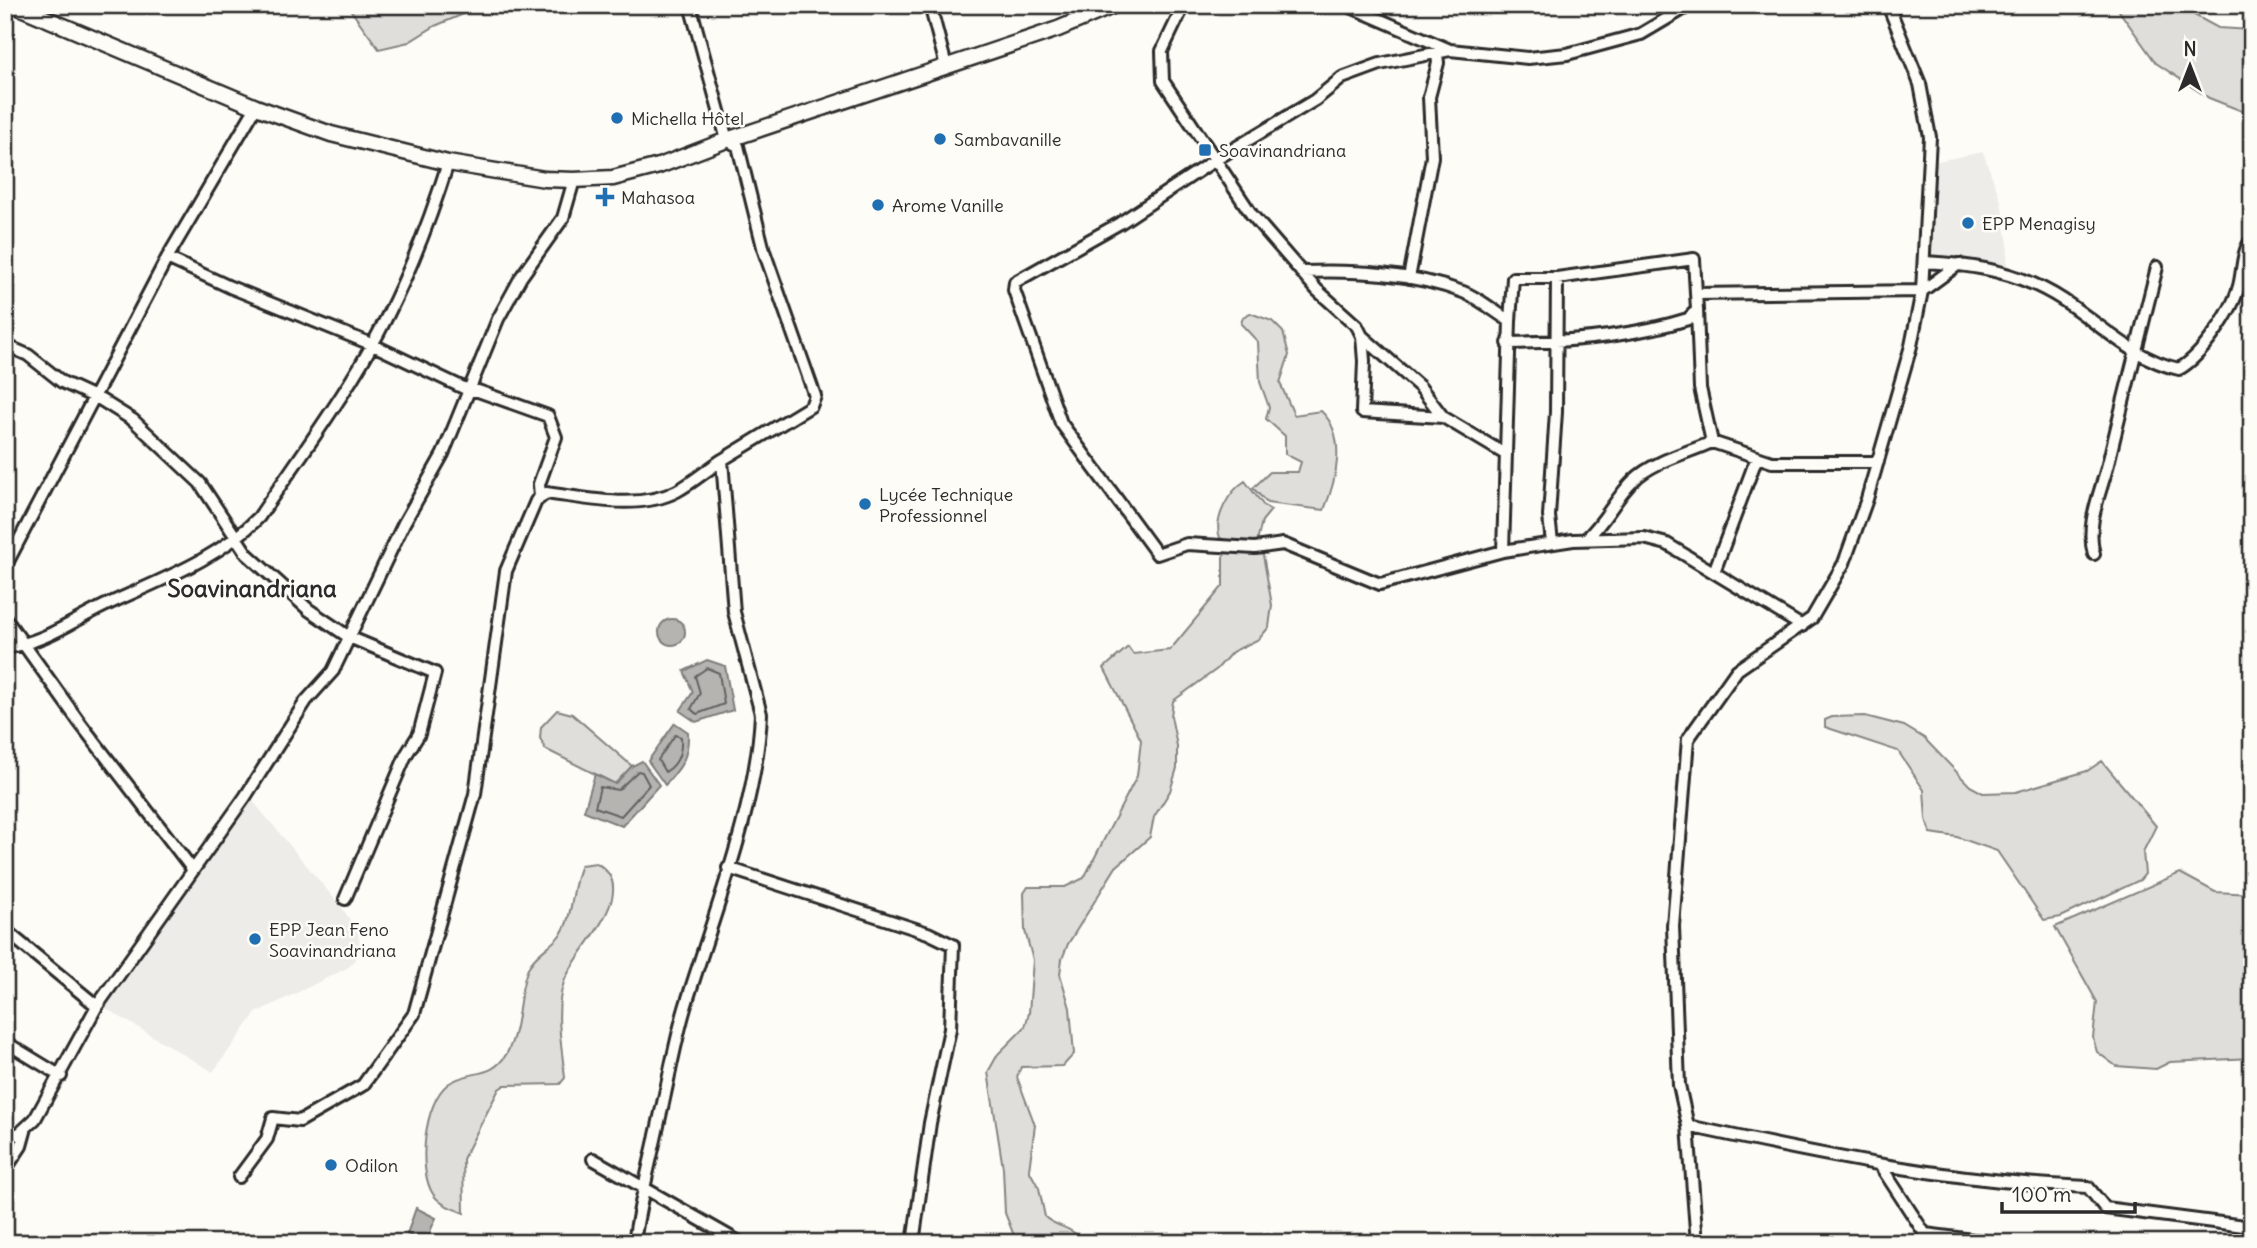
<svg xmlns="http://www.w3.org/2000/svg" width="2257" height="1248" font-family="Delius,sans-serif">
<style>
.built{fill:#edece8}
.green{fill:#dfdeda;stroke:#858482;stroke-width:2}
.water{fill:#b5b4b1;stroke:#7e7d7b;stroke-width:2}
.lines{fill:none;stroke-linecap:round;stroke-linejoin:round}
.shore{stroke:#626261;stroke-width:2}
.minor-casing{stroke:#2b2b2b;stroke-width:16}
.major-casing{stroke:#2b2b2b;stroke-width:19}
.minor{stroke:#fdfcf7;stroke-width:10}
.major{stroke:#fdfcf7;stroke-width:14}
.poi-dot{fill:#1f6fb2;stroke:#fdfcf7;stroke-width:2.5}
.labels{text-anchor:middle;dominant-baseline:central;stroke-width:5;stroke-linejoin:round;paint-order:stroke}
.poi-label{font-size:18px;fill:#2b2b2b;stroke:#fdfcf7;text-anchor:start}
.district-label{font-size:24px;font-weight:bold;fill:#2b2b2b;stroke:#fdfcf7}
</style>
<rect width="100%" height="100%" fill="#fdfcf7"/>
<filter id="ink" filterUnits="userSpaceOnUse"><feTurbulence type="fractalNoise" baseFrequency=".0143" numOctaves="2"/><feDisplacementMap in="SourceGraphic" scale="14" xChannelSelector="R" yChannelSelector="G"/><feConvolveMatrix kernelMatrix="1 2 1 2 8 2 1 2 1" color-interpolation-filters="sRGB"/></filter>
<g filter="url(#ink)">
<path class="built" d="M1983,152l18,49 7,43 -1,22 -77,-7 3,-97z
M251,799l91,109 16,24 2,13 -4,14 -7,8 -93,46 -43,59 -108,-64z"/>
<path class="green" d="M347,5h138l-50,21 -26,16 -30,7z
M2115,5h61l42,23 34,2v85l-43,-17 -53,-35z
M1250,313l22,8 11,11 6,23 -9,28 14,32 27,-4c27,25 15,70 3,99l-57,-7 -14,-15 17,-16h28l3,-10 -16,-8v-18l-19,-17 3,-12 -9,-25 -2,-40 -17,-18 2,-7z
M1245,481l19,25 7,4 -9,11 -5,21 -22,1 -15,-5c-7,-19 9,-47 25,-57z
M1250,550l13,5 9,50 -3,22 -10,12 -27,13 -15,17 -44,32 -2,15 6,30v22l-7,23 -16,26 -4,20 -34,30 -48,77 -6,15 -2,15 10,34 4,46 -11,12 -42,1 -4,10 18,48 -6,45 10,18 6,29c11,11 30,9 37,26h-65l-12,-30 -2,-45 -15,-96 10,-18 27,-27 4,-14 4,-53 -8,-29 -1,-38 4,-6h37l19,-9 53,-102 4,-36 -37,-72 24,-21 5,7 37,-4 53,-64v-29l4,-6z
M557,710l15,4 60,52 -17,18 -70,-35 -5,-11 1,-11z
M1865,716l39,10 20,12 46,48 13,7 33,-1 71,-21 15,-10 54,65 -13,26 2,22 -5,6 -79,37 -17,3 -47,-69 -40,-14 -26,-4 -5,-14 -2,-29 -26,-39 -73,-24v-7l7,-3z
M596,863c49,27 -21,87 -32,119 -10,29 -2,66 1,96l-5,6 -55,1 -6,4 -36,70 1,54c-12,-5 -24,-8 -31,-19 -16,-24 -9,-92 15,-110 21,-15 44,-4 59,-31 14,-27 10,-55 20,-82 6,-18 31,-27 38,-44 8,-17 7,-41 16,-62z
M2180,873l35,19 37,2v164l-82,4 -14,7 -40,-3 -19,-14 -4,-14 4,-36 -42,-75z"/>
<path class="water" d="M659 632a13 13 0 1 1 26 0a13 13 0 1 1-26 0Z
M707,660l18,6 8,44 -37,12 -16,-11 13,-19 -9,-21z
M675,723l13,9c1,25 -7,36 -23,53l-17,-24z
M642,761l17,24 -37,41 -38,-15 11,-37 20,10 17,-18z
M416,1208l20,10 -11,25 -18,-9z"/>
<g class="lines">
<path class="shore" d="M707,668l12,5 5,31 -27,10 -6,-5 9,-16 -5,-17z
M675,735l6,2c1,14 -3,28 -16,35l-7,-12z
M638,771l4,1 7,13 -28,31 -26,-9 5,-20 18,3z"/>
<defs>
<path id="minor" d="M930,5l16,61
M1184,5l-22,46 1,30 89,134 65,75 40,36 5,10 2,25 -2,51 81,5 62,37
M1346,5l104,45 78,8 39,-4 74,-20 49,-29
M1450,50l-70,14 -38,14 -27,22 -100,60 -95,63 -105,59 -1,8 47,133 96,131 30,-10 68,4 28,-4 97,40 123,-33 70,-11 71,-2 23,6 135,82
M167,258l63,29 141,57 99,47h8l70,25 8,21 -17,47 1,13
M1925,262c51,3 95,10 138,38 37,24 72,60 116,69 23,-13 53,-57 60,-83 4,-14 3,-37 13,-46
M1301,272c55,-2 110,1 162,20 16,6 32,20 47,29l-7,230
M1409,278l23,-121 -3,-60 9,-34 -1,-9
M1696,294l226,-3 37,-27
M1697,310l3,78 12,54
M1362,336l58,51 23,30
M1508,343c60,-1 123,-6 180,-24l9,-9 -3,-51 -137,19h-44l-3,43
M5,345l23,10 34,27 39,18 32,20 67,63 47,71 62,56 40,27 86,36 -16,61 -13,21 -61,144
M1586,539c20,-18 29,-41 48,-59 19,-19 54,-27 78,-38l60,20h106
M1552,543l-3,-27 7,-104 1,-134
M2094,554c-9,-31 8,-64 15,-94 15,-64 32,-128 48,-193
M5,567l162,-309 89,-151
M1714,572l43,-115
M5,618l75,105 113,147
M5,648c40,-6 64,-25 99,-42 53,-25 114,-46 155,-89 31,-46 64,-91 93,-138 42,-67 73,-142 96,-216
M728,868l200,65 25,12 -3,84 -20,94 -17,120
M5,930l92,76
M5,1042l56,34
M1688,1126c134,29 262,56 400,61l17,21 147,19
M5,1138l15,-5 15,-14 62,-113 148,-209 61,-96 27,-30 71,-148 39,-69 55,-135 23,-42 42,-59 11,-38
M593,1159l148,84
M1880,1165l45,69 72,9
M5,1170l16,-24 5,-18
M239,1177l28,-38 6,-21 27,3 63,-36 51,-71 61,-220 31,-223 30,-70 10,-8c40,5 93,18 131,-2 15,-8 30,-21 45,-31
M634,1243c6,-44 18,-87 27,-131 8,-34 14,-70 24,-104 27,-90 72,-200 76,-294l-27,-102 -12,-152 89,-54 4,-10 -51,-145 -26,-105 -11,-6 -37,-135
M1697,1243l-9,-117 -9,-41 -6,-159 15,-187 49,-69 75,-52 32,-55 23,-64 44,-153 11,-55 8,-154 -10,-53 -32,-79"/>
<path id="major" d="M14,5l242,102 75,27 117,29 97,16 29,1 39,-2 46,-12 68,-26 331,-111 57,-24"/>
</defs>
<use href="#minor" class="minor-casing"/>
<use href="#major" class="major-casing"/>
<use href="#minor" class="minor"/>
<use href="#major" class="major"/>
</g>
</g>
<g class="poi-dot">
<circle cx="617" cy="118" r="7"/>
<circle cx="940" cy="139" r="7"/>
<rect x="1198" y="143" width="14" height="14" rx="3.5"/>
<path d="M601.5 186.5h7v7h7v7h-7v7h-7v-7h-7v-7h7z"/>
<circle cx="878" cy="205" r="7"/>
<circle cx="1968" cy="223" r="7"/>
<circle cx="865" cy="504" r="7"/>
<circle cx="255" cy="939" r="7"/>
<circle cx="331" cy="1165" r="7"/>
</g>
<g class="labels">
<g class="poi-label">
<text x="631" y="118">Michella Hôtel</text>
<text x="954" y="139">Sambavanille</text>
<text x="1219" y="150">Soavinandriana</text>
<text x="621" y="197">Mahasoa</text>
<text x="892" y="205">Arome Vanille</text>
<text x="1982" y="223">EPP Menagisy</text>
<text x="879" y="494">Lycée Technique<tspan x="879" dy="21">Professionnel</tspan></text>
<text x="269" y="929">EPP Jean Feno<tspan x="269" dy="21">Soavinandriana</tspan></text>
<text x="345" y="1165">Odilon</text>
</g>
<g class="district-label">
<text x="252" y="588">Soavinandriana</text>
</g>
</g>
<rect width="2257" height="1248" fill="none" stroke="#fdfcf7" stroke-width="28"/>
<rect x="14" y="14" width="2229" height="1220" fill="none" stroke="#2b2b2b" stroke-width="2.5" filter="url(#ink)"/>
<g transform="translate(2190 66)" stroke="#fdfcf7" stroke-width="5" paint-order="stroke">
<path d="M0-5L12 26L0 18L-12 26Z" fill="#2b2b2b"/>
<text y="-10" font-size="19" font-weight="bold" text-anchor="middle" fill="#2b2b2b">N</text>
</g>
<path d="M2002 1202v10h133v-10" fill="none" stroke="#2b2b2b" stroke-width="3.5"/>
<text x="2012" y="1202" font-size="21" fill="#2b2b2b" stroke="#fdfcf7" stroke-width="5" paint-order="stroke">100 m</text>
</svg>
